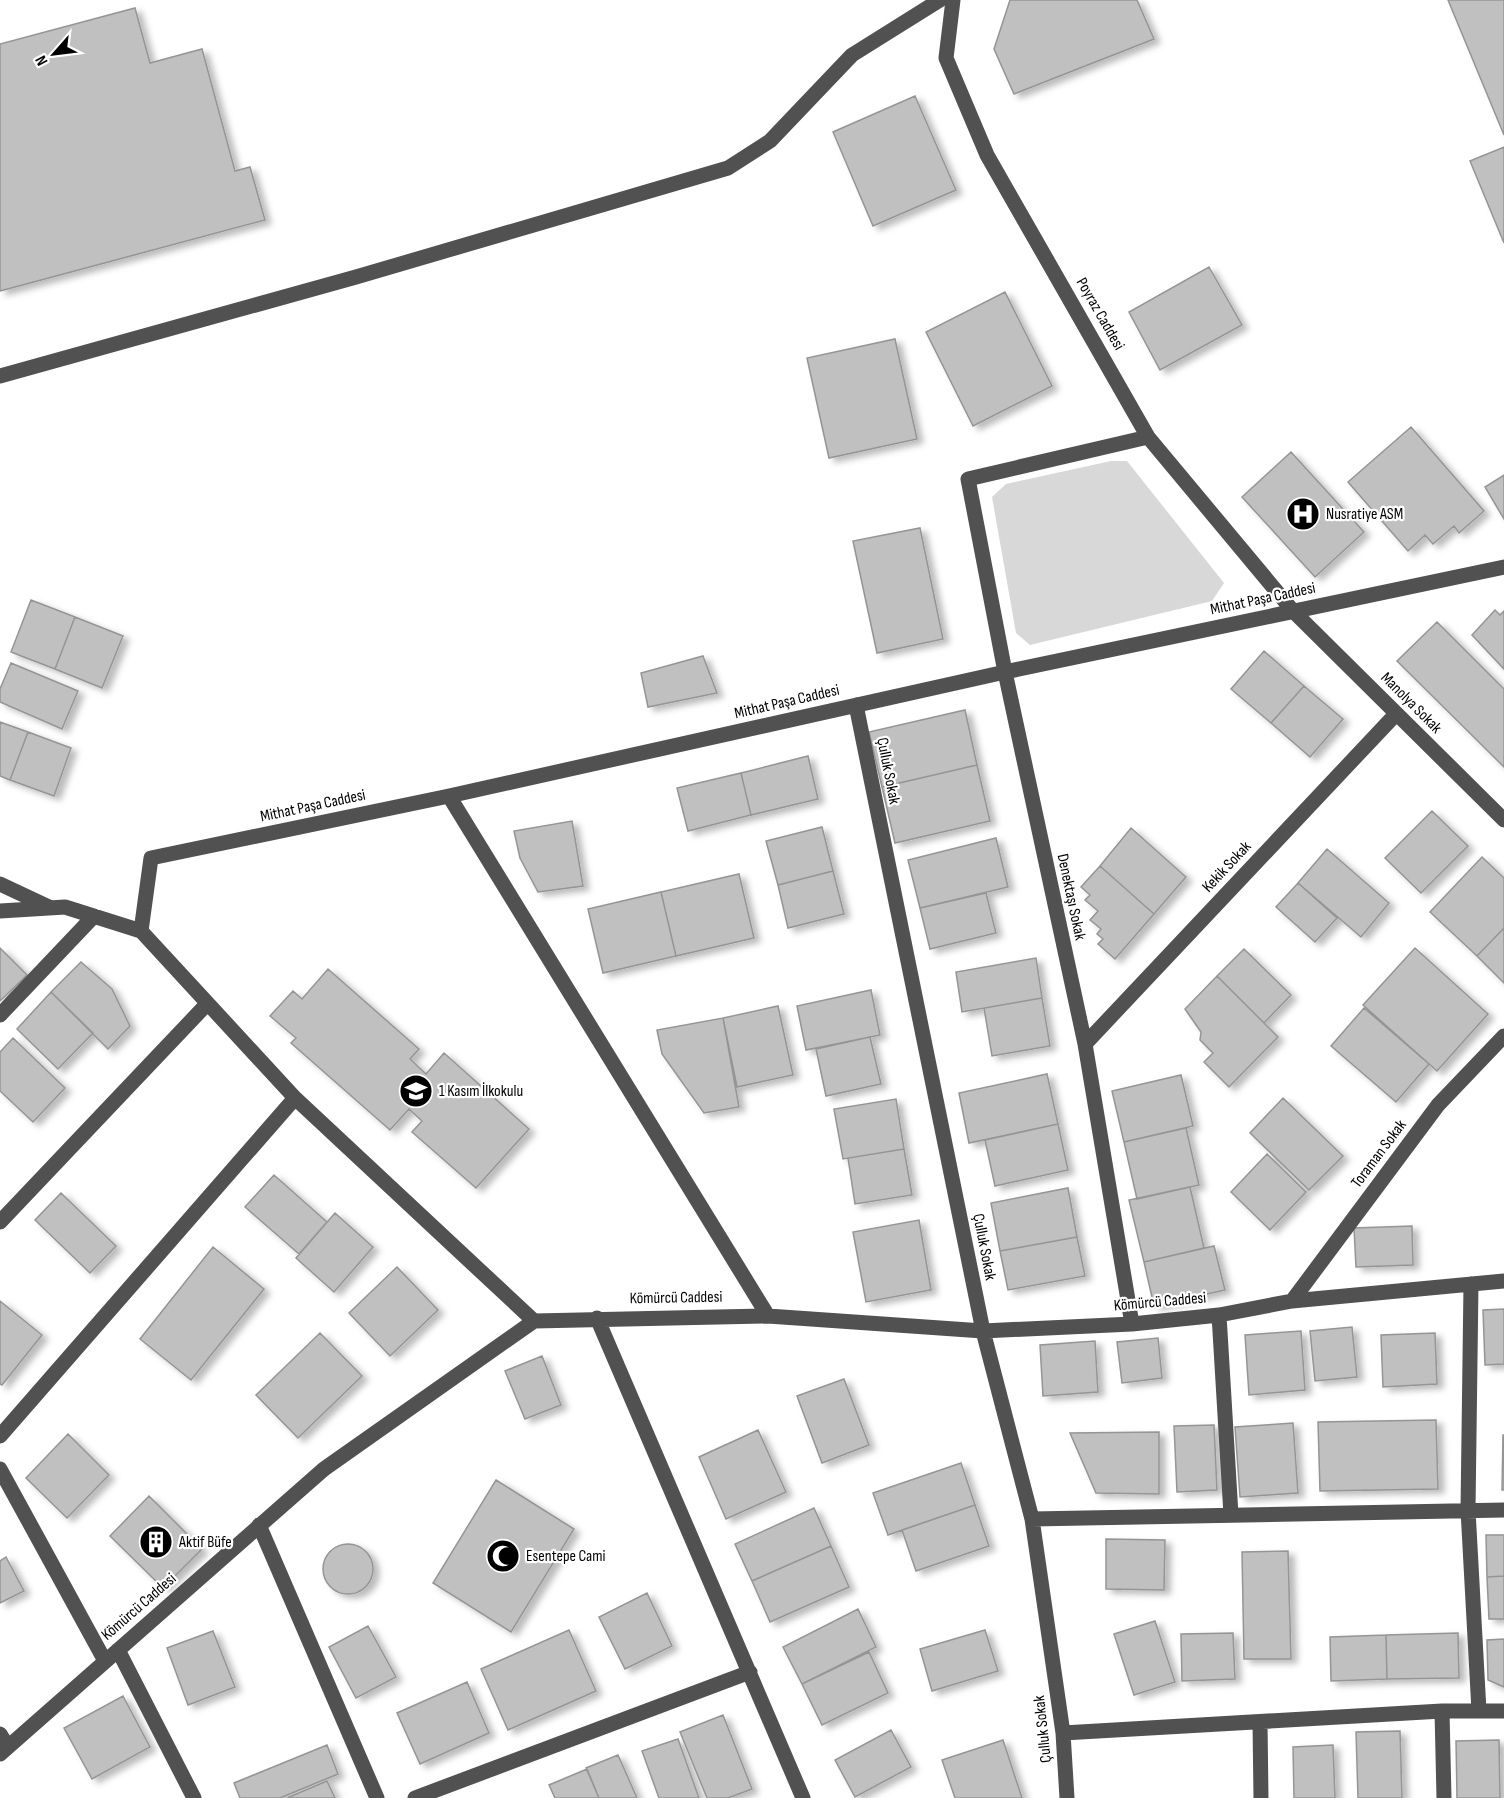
<svg xmlns="http://www.w3.org/2000/svg" width="1504" height="1798" font-family="'Sofia Sans Condensed',sans-serif">
<style>
.green{fill:#d8d8d8}
.building{fill:#c0c0c0;stroke:#959595;stroke-width:1.5;filter:url(#shadow)}
.lines{fill:none;stroke-linecap:round;stroke-linejoin:round}
.minor{stroke:#515151;stroke-width:15}
.labels{text-anchor:middle;dominant-baseline:central;stroke-width:4.5;stroke-linejoin:round;paint-order:stroke}
.street-label{font-size:16px;fill:#000;stroke:#fff}
.poi-label{font-size:16px;fill:#000;stroke:#fff;text-anchor:start}
</style>
<defs>
<filter id="shadow"><feDropShadow dx="6" dy="4" stdDeviation="3" flood-color="#0004"/></filter>
</defs>
<rect width="100%" height="100%" fill="#fff"/>
<path class="green" d="M1111,461h16l97,122 -12,18 -182,44 -14,-12 -24,-136 14,-13z"/>
<path class="building" d="M1010,0h127l17,39 -140,55 -20,-45z
M1448,0h56v135z
M135,8l15,55 52,-14 33,122 15,-4 15,53 -265,71v-247z
M915,96l41,94 -83,36 -40,-94z
M1504,147v96l-34,-82z
M1209,267l33,58 -82,45 -31,-58z
M1005,292l47,94 -79,40 -47,-94z
M895,339l22,100 -88,19 -22,-100z
M1411,427l73,84 -25,22 -5,-7 -21,18 -8,-9 -17,16 -60,-69z
M1291,452l73,80 -49,45 -73,-80z
M1504,475v44l-19,-32z
M920,528l23,111 -66,14 -24,-112z
M31,600l44,17 -20,52 -44,-17z
M1495,610l5,5 4,-4v58l-32,-34z
M75,617l48,19 -21,52 -47,-19z
M1437,622l67,67v78l-107,-106z
M1264,651l40,35 -33,37 -40,-34z
M703,656l14,37 -69,14 -7,-34z
M11,663l67,28 -16,38 -62,-27v-13z
M1304,686l39,33 -33,38 -39,-34z
M965,710l12,55 -95,22 -13,-55z
M0,722l28,10 -18,48 -10,-4z
M28,732l43,16 -17,48 -44,-16z
M808,756l10,43 -67,16 -10,-42z
M977,765l13,56 -95,22 -13,-56z
M741,773l10,42 -63,16 -11,-43z
M1432,811l36,35 -47,47 -36,-35z
M572,821l11,65 -45,6 -18,-34 -6,-27z
M822,827l11,44 -55,14 -12,-44z
M1131,828l55,49 -32,37 -54,-48z
M996,838l12,49 -88,21 -12,-48z
M1327,849l62,54 -28,34 -63,-54z
M1482,857l22,21v50l-27,28 -47,-44z
M1100,866l54,48 -39,45 -17,-15 5,-5 -6,-5 4,-5 -11,-9 8,-9 -13,-11 5,-5 -9,-8z
M833,871l11,43 -56,14 -10,-43z
M739,874l15,64 -78,18 -15,-64z
M1298,883l39,35 -22,24 -39,-35z
M661,892l15,64 -73,17 -15,-64z
M986,893l10,40 -66,16 -10,-41z
M1504,928v55l-27,-27z
M0,948l27,27 -27,26z
M1415,948l73,66 -51,57 -74,-66z
M1244,949l47,46 -27,28 -47,-47z
M1036,958l6,40 -80,14 -6,-40z
M81,962l31,27 18,37 -22,23 -57,-57z
M328,969l91,80 -9,10 16,15 18,-21 85,76 -53,59 -64,-56 10,-11 -13,-12 -19,21 -99,-87 5,-5 -26,-22 23,-25 9,8z
M1217,976l61,61 -49,50 -25,-25 9,-9 -13,-13 1,-8 -16,-23z
M871,990l9,45 -74,15 -9,-44z
M51,992l42,41 -35,36 -41,-40z
M1042,998l8,48 -58,10 -8,-48z
M778,1006l15,69 -56,12 -14,-69z
M1364,1008l65,56 -33,38 -65,-56z
M723,1018l16,89 -35,6 -42,-59 -5,-24z
M870,1037l11,47 -55,12 -10,-47z
M13,1038l52,50 -32,34 -33,-31v-39z
M1047,1074l11,50 -89,19 -10,-50z
M1181,1075l12,51 -69,16 -12,-51z
M1283,1098l60,58 -34,34 -59,-57z
M896,1099l8,50 -61,10 -9,-50z
M1058,1124l10,46 -73,16 -10,-46z
M1186,1128l13,57 -62,14 -13,-57z
M904,1149l8,46 -57,9 -7,-46z
M1267,1154l39,38 -36,38 -39,-38z
M274,1175l53,47 -28,32 -54,-47z
M1190,1187l14,61 -60,14 -15,-62z
M1068,1188l9,49 -77,14 -9,-48z
M61,1193l55,53 -26,27 -55,-53z
M335,1213l38,34 -39,45 -38,-34z
M919,1220l12,70 -65,12 -13,-70z
M1412,1226l1,39 -57,2 -2,-39z
M1077,1237l8,39 -77,14 -8,-39z
M1214,1246l11,44 -71,16 -10,-44z
M213,1247l51,42 -73,91 -51,-41z
M397,1267l41,43 -48,46 -41,-43z
M0,1301l42,34 -40,50 -2,-1z
M1504,1309v55l-19,1 -2,-55z
M1352,1327l5,50 -42,4 -5,-50z
M1301,1331l4,59 -56,5 -4,-60z
M320,1333l42,43 -64,62 -42,-43z
M1435,1333l2,51 -54,3 -2,-52z
M1158,1338l4,40 -40,5 -5,-41z
M1095,1341l3,51 -55,4 -3,-51z
M542,1356l19,49 -36,14 -20,-48z
M844,1379l25,66 -47,18 -25,-67z
M1436,1420l2,69 -118,2 -2,-69z
M1293,1423l5,70 -58,4 -5,-70z
M1214,1425l3,65 -40,2 -3,-66z
M758,1430l28,62 -60,27 -27,-62z
M1159,1432v62l-63,-1 -26,-60z
M68,1434l41,41 -42,43 -41,-40z
M1503,1435h1v55h-2z
M961,1463l14,42 -87,30 -15,-42z
M496,1480l78,49 -63,103 -78,-49z
M149,1496l53,53 -39,39 -53,-52z
M975,1505l14,41 -73,25 -14,-41z
M814,1508l17,38 -79,35 -17,-37z
M1486,1535h18v41l-17,1z
M1106,1539l59,1 -1,50 -58,-1z
M323 1569a25 25 0 1 1 50 0a25 25 0 1 1-50 0Z
M831,1546l18,41 -79,35 -18,-41z
M1288,1551l3,108h-47l-2,-107z
M6,1557l18,34 -24,12v-42z
M1504,1576v43h-15l-2,-42z
M647,1593l25,53 -47,23 -26,-52z
M858,1609l18,38 -74,37 -19,-37z
M1155,1621l20,61 -41,13 -20,-61z
M368,1626l28,51 -40,21 -27,-51z
M569,1630l27,61 -88,39 -27,-61z
M985,1630l13,41 -66,20 -12,-42z
M213,1631l22,56 -47,18 -21,-57z
M1233,1633l2,46 -53,2 -1,-47z
M1458,1633l1,45 -72,1 -1,-44z
M1386,1635l1,44 -56,2 -1,-44z
M1504,1639v48l-16,-7 -1,-40z
M869,1652l19,41 -66,32 -20,-41z
M467,1682l22,51 -69,31 -23,-51z
M123,1696l27,51 -58,32 -28,-51z
M723,1715l29,74 -24,9h-21l-27,-66z
M891,1730l20,37 -56,30 -20,-37z
M1400,1731l2,67h-44l-2,-66z
M678,1739l21,59h-40l-17,-47z
M1003,1740l19,58h-67l-13,-38z
M1499,1740l1,58h-43l-1,-57z
M327,1745l11,29 -58,24h-40l-6,-15z
M1333,1745l2,53h-41l-1,-51z
M618,1755l19,43h-38l-13,-30z
M587,1769l12,29h-44l-6,-13z
M327,1781l8,17h-48z"/>
<g class="lines">
<path class="minor" d="M953,0l-7,58 41,97 161,282 145,174 211,209
M0,376l356,-99 372,-109 42,-27 82,-86 88,-55
M856,705l127,626 49,188 31,214 4,65
M449,796l319,520
M0,884l49,23
M0,911l65,-4 76,24 154,167 239,223
M141,931l10,-73 298,-62 556,-124 499,-105
M0,1015l94,-99
M1085,1044l311,-330
M0,1222l206,-217
M1471,1284l-3,226 11,201
M1292,1301l146,-196 66,-69
M1219,1315l12,200
M597,1318l206,480
M1132,1324l-47,-280 -80,-372 -37,-193 180,-42
M0,1436l295,-338
M0,1469l105,192
M1032,1519l472,-9
M259,1525l118,273
M118,1650l76,148
M1442,1711l2,87
M1260,1722l1,76
M1063,1733l379,-22h62
M0,1734l8,13
M0,1754l324,-285 210,-148 234,-5 215,15 149,-7 87,-9 73,-14 212,-20
M415,1798l335,-126"/>
</g>
<defs>
<symbol id="hospital-disc" viewBox="-11 -11 22 22"><circle r="9.5" fill="#000" stroke="#fff"/><path d="M-5-5h3v3.5h4V-5h3V5h-3V1.5h-4V5h-3Z" fill="#fff"/></symbol>
<symbol id="school-disc" viewBox="-11 -11 22 22"><circle r="9.5" fill="#000" stroke="#fff"/><path d="M0-5L7-2L0 1L-7-2ZM-4 1L0 2.5L4 1V4Q0 6-4 4Z" fill="#fff"/></symbol>
<symbol id="building-disc" viewBox="-11 -11 22 22"><circle r="9.5" fill="#000" stroke="#fff"/><path d="M-4-6H4V6H1V3H-1V6H-4ZM-2.5-4.3h1.7v1.8h-1.7ZM.8-4.3h1.7v1.8H.8ZM-2.5-1h1.7V.8h-1.7ZM.8-1h1.7V.8H.8Z" fill="#fff"/></symbol>
<symbol id="mosque-disc" viewBox="-11 -11 22 22"><circle r="9.5" fill="#000" stroke="#fff"/><path d="M3.5-4.9A6 6 0 1 0 3.5 4.9A5 5 0 1 1 3.5-4.9Z" fill="#fff"/></symbol>
</defs>
<g fill-rule="evenodd">
<use href="#hospital-disc" x="1284" y="495" width="38" height="38"/>
<use href="#school-disc" x="397" y="1072" width="38" height="38"/>
<use href="#building-disc" x="137" y="1523" width="38" height="38"/>
<use href="#mosque-disc" x="484" y="1537" width="38" height="38"/>
</g>
<g class="labels">
<g class="street-label">
<text transform="translate(1100 314) rotate(60)">Poyraz Caddesi</text>
<text transform="translate(1263 599) rotate(-12)">Mithat Paşa Caddesi</text>
<text transform="translate(787 702) rotate(-13)">Mithat Paşa Caddesi</text>
<text transform="translate(1411 703) rotate(45)">Manolya Sokak</text>
<text transform="translate(888 771) rotate(79)">Çulluk Sokak</text>
<text transform="translate(313 806) rotate(-12)">Mithat Paşa Caddesi</text>
<text transform="translate(1227 867) rotate(-47)">Kekik Sokak</text>
<text transform="translate(1071 897) rotate(78)">Denektaşı Sokak</text>
<text transform="translate(1379 1154) rotate(-53)">Toraman Sokak</text>
<text transform="translate(984 1247) rotate(79)">Çulluk Sokak</text>
<text transform="translate(676 1298) rotate(-1)">Kömürcü Caddesi</text>
<text transform="translate(1160 1302) rotate(-5)">Kömürcü Caddesi</text>
<text transform="translate(139 1607) rotate(-41)">Kömürcü Caddesi</text>
<text transform="translate(1043 1729) rotate(-96)">Çulluk Sokak</text>
</g>
<g class="poi-label">
<text x="1326" y="514">Nusratiye ASM</text>
<text x="439" y="1091">1 Kasım İlkokulu</text>
<text x="179" y="1542">Aktif Büfe</text>
<text x="526" y="1556">Esentepe Cami</text>
</g>
</g>
<g transform="translate(54 54) rotate(242)" stroke="#ffffff" stroke-width="4.5" paint-order="stroke">
<path d="M0-4.5L10 22L0 15L-10 22Z" fill="#000000"/>
<text y="-9" font-size="16" font-weight="bold" text-anchor="middle" fill="#000000">N</text>
</g>
</svg>
